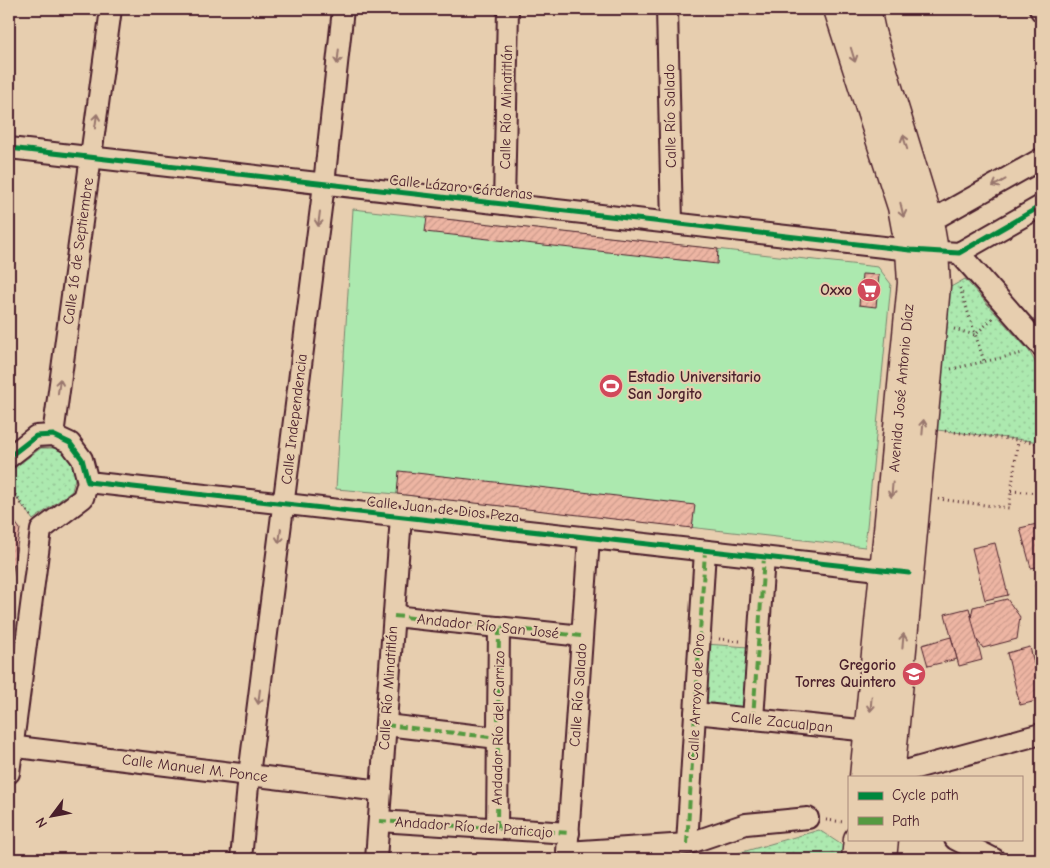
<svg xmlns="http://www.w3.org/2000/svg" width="1050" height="868" font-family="'Comic Neue',sans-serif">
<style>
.green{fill:url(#green-dots);stroke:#7b846d}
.pitch{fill:#ace9af;stroke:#7b846d}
.building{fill:url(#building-hatch);stroke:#4a1f2b}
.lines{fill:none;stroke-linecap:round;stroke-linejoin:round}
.street-casing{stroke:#4a1f2b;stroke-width:24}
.secondary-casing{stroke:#4a1f2b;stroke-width:31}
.path{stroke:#4a1f2b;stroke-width:3;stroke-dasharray:1 4;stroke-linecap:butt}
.street{stroke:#e7ceaf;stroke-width:20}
.secondary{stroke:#e7ceaf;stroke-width:28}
.quiet{stroke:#559a41;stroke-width:4;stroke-dasharray:8 4;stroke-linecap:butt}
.cycleway-casing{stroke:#e7ceaf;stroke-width:8}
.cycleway{stroke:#00873e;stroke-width:5}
.oneway{stroke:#98766d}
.labels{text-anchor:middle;stroke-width:4;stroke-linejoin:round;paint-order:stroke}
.street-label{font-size:15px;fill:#4a1f2b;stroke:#e7ceaf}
.poi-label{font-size:15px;font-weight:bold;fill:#4a1f2b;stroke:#e7ceaf;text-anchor:end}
</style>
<defs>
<pattern id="green-dots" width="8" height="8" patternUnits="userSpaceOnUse" patternTransform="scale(1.25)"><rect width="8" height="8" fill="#ace9af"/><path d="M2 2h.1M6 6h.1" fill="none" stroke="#96c797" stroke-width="1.8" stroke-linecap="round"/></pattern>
<pattern id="building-hatch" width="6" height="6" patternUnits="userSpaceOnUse" patternTransform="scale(1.25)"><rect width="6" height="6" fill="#edb5a3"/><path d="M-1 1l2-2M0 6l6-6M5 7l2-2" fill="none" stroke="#cd9b8c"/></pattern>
</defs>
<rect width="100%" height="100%" fill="#e7ceaf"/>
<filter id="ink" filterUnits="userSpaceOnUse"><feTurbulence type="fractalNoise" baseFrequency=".02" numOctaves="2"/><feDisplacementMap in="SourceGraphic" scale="10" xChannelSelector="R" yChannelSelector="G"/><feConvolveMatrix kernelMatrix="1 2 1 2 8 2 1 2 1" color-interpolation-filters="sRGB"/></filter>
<g filter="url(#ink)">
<g class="green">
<path d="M965,279L1029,351L1041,372V442L937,430L949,288Z"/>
<path d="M41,448H56L70,457L76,474L72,491L33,520L9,487V472Z"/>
<path d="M705,644L749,647L745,712L701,709Z"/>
<path d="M819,830L845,847L843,859H718Z"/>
</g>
<path class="pitch" d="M353,209L878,267L891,284L865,547L397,494L336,489Z"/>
<g class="building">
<path d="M427,217L718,249L717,264L425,232Z"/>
<path d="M862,274L879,275L876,307L859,305Z"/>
<path d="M399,471L695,505L692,528L397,494Z"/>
<path d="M9,514L20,529L10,586H9Z"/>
<path d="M1041,523V566L1031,568L1020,528Z"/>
<path d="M995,543L1008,595L985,600L972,548Z"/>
<path d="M1041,583V612L1035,585Z"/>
<path d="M1007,599L1020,617L1017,639L983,648L969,629L973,607Z"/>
<path d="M969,608L982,660L959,666L945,614Z"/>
<path d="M951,637L957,659L928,666L922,645Z"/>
<path d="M1030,647L1041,692V700L1020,705L1007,653Z"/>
</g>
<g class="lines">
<g class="street-casing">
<g id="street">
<path d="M667,9L672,223"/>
<path d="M1040,9L1041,11"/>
<path d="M9,148L910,250L959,253L1041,206"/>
<path d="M504,204L508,9"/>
<path d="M923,232L929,222L1041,159"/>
<path d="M959,253L1041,346"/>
<path d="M53,435L111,9"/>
<path d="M9,457L36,436L53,435L70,443L82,459L88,482L897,572"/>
<path d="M589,538L567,852L687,844L746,824L808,818"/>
<path d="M394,616L582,636"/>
<path d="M695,713L869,731"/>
<path d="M753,719L764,557"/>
<path d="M386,725L498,738"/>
<path d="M9,746L381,791"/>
<path d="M9,773L41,530L83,498L88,482"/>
<path d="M879,774L890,775L1041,734"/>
<path d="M379,821L569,833"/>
<path d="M497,828L499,627"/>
<path d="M955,839L994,859"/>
<path d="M687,844L705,551"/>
<path d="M241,859L249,775L324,184L343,9"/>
<path d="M376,859L401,517"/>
</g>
</g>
<g class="secondary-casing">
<g id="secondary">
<path d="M838,9L902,207L910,250L912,283L864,777"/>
<path d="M866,9L871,32L929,222L934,251L936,286L890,777"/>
<path d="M856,859L858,839"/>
<path d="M882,859L884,839"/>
</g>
</g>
<g class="path">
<path d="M960,288L984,361"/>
<path d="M954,329L975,335L993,318"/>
<path d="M951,369L1023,353"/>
<path d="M945,431L1041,443"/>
<path d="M9,487L31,516"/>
<path d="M1011,491L1041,493"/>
<path d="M938,499L1009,508L1018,440"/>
<path d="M719,639L740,641"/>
<path d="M826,820L844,822"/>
<path d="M520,859L549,854"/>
</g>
<use href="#street" class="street"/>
<use href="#secondary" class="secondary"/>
<g class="quiet">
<path d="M394,616L582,636"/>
<path d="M753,719L764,557"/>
<path d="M386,725L498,738"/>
<path d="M379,821L569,833"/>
<path d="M497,828L499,627"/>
<path d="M687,844L705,551"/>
</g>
<g class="cycleway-casing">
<g id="cycleway">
<path d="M9,148L910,250L959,253L1041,206"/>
<path d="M9,457L36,436L53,435L70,443L82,459L88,482L909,573"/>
</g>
</g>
<use href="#cycleway" class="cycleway"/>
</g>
<defs><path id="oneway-shaft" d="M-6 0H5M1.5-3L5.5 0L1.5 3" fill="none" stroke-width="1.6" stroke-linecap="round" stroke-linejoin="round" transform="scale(1.25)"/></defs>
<g class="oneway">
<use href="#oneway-shaft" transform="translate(853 55) rotate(73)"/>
<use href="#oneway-shaft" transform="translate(338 57) rotate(96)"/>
<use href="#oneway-shaft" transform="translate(96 121) rotate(-82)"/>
<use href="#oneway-shaft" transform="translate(905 142) rotate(-107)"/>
<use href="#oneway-shaft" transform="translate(999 183) rotate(151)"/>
<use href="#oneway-shaft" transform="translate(902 210) rotate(77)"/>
<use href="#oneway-shaft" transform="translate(319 219) rotate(97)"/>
<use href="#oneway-shaft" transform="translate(59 386) rotate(-82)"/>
<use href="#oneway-shaft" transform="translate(923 427) rotate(-85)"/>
<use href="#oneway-shaft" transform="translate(892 490) rotate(95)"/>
<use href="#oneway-shaft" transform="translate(280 536) rotate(97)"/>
<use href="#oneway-shaft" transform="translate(903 641) rotate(-85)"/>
<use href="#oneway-shaft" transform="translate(259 697) rotate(97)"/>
<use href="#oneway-shaft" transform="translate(871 704) rotate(95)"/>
</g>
</g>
<defs>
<g id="supermarket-disc" transform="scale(1.25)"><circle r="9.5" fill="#d1495b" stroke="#e7ceaf"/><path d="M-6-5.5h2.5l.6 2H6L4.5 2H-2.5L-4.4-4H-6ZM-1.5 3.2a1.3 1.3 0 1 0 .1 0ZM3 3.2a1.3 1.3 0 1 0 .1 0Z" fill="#fff"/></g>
<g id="stadium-disc" transform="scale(1.25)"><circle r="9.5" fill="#d1495b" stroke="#e7ceaf"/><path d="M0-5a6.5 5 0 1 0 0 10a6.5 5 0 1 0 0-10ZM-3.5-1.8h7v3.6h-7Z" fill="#fff"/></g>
<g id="school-disc" transform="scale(1.25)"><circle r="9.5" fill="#d1495b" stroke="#e7ceaf"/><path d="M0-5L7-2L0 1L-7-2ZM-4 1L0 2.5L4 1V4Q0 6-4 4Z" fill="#fff"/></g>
</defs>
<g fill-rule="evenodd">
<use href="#supermarket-disc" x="869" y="290"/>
<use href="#stadium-disc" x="611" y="386"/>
<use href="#school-disc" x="914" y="674"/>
</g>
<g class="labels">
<g class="street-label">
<text transform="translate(506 107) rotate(-89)" y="5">Calle Río Minatitlán</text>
<text transform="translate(670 116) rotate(-91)" y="5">Calle Río Salado</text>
<text transform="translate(461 187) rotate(6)" y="5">Calle Lázaro Cárdenas</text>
<text transform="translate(78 251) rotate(-82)" y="5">Calle 16 de Septiembre</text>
<text transform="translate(901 388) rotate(-85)" y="5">Avenida José Antonio Díaz</text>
<text transform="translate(294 419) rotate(-83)" y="5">Calle Independencia</text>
<text transform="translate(443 509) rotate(6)" y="5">Calle Juan de Dios Peza</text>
<text transform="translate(488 626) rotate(6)" y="5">Andador Río San José</text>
<text transform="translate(388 688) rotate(-86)" y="5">Calle Río Minatitlán</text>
<text transform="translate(578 695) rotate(-86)" y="5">Calle Río Salado</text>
<text transform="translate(696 697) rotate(-87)" y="5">Calle Arroyo de Oro</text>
<text transform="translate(782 722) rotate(6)" y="5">Calle Zacualpan</text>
<text transform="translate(498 728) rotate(-89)" y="5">Andador Río del Carrizo</text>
<text transform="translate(195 768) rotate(7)" y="5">Calle Manuel M. Ponce</text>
<text transform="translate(474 827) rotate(4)" y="5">Andador Río del Paticajo</text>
</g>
<g class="poi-label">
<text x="852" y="295">Oxxo</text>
<text x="628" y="382" text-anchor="start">Estadio Universitario<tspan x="628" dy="17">San Jorgito</tspan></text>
<text x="896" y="670">Gregorio<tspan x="896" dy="17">Torres Quintero</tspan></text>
</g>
</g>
<rect width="1050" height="868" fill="none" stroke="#e7ceaf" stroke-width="30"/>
<rect x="15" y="15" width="1020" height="838" fill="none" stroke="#4a1f2b" stroke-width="2" filter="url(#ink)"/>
<rect x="848" y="776" width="175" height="65" fill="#e7ceaf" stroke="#a8887a"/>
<rect x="858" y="792" width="25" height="8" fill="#00873e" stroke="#a8887a"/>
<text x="892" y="800" font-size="15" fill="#4a1f2b">Cycle path</text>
<rect x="858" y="817" width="25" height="8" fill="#559a41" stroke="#a8887a"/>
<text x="892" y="826" font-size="15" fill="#4a1f2b">Path</text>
<g transform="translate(52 816) rotate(238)" stroke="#e7ceaf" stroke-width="4" paint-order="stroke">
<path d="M0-4L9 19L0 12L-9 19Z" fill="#4a1f2b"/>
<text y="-8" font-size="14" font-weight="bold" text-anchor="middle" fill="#4a1f2b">N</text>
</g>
</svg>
